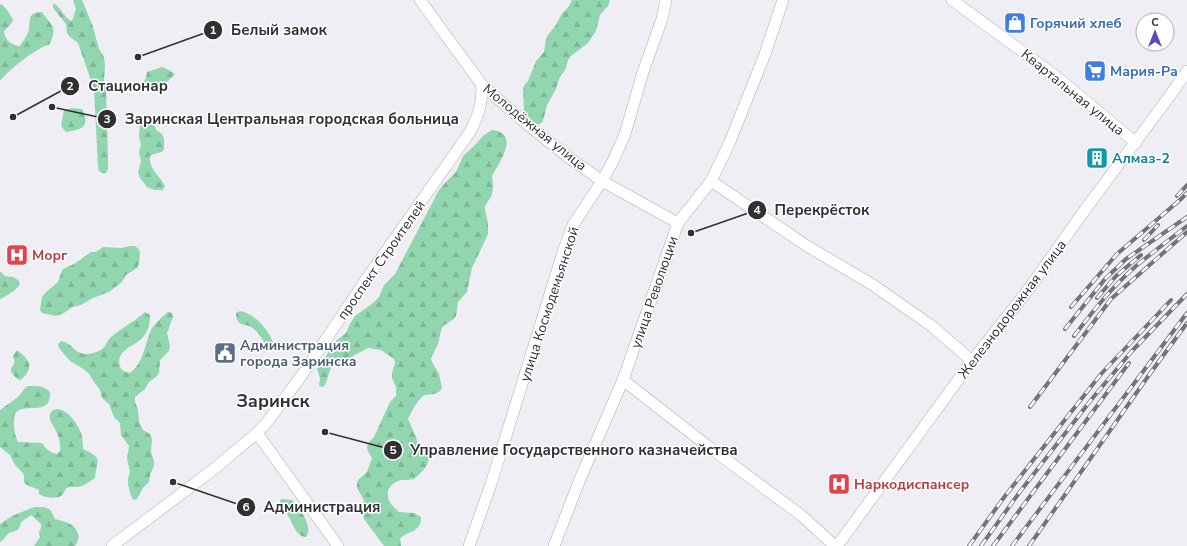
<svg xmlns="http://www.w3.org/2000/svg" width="1187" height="546" font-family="'Nunito Sans',sans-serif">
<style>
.forest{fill:url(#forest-firs)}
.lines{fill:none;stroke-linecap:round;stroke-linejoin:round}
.minor-casing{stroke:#acabb2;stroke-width:12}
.minor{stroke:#fff;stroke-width:11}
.rail-casing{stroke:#747477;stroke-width:4}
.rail{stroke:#fff;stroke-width:2.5;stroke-dasharray:8;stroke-linecap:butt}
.labels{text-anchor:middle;stroke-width:3;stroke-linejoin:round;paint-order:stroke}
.shop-label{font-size:14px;font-weight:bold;fill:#366cbe;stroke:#fff;text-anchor:start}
.street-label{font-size:14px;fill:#303032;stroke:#fff}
.culture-label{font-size:14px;font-weight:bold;fill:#0d838f;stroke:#fff;text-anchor:start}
.health-label{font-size:14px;font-weight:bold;fill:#be3a42;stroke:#fff;text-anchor:start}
.service-label{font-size:14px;font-weight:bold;fill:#4e5e75;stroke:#fff;text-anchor:start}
.district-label{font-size:18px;font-weight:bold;fill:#303032;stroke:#fff}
.leader{fill:none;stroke:#303032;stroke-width:1.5}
.callout-dot{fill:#303032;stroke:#fff;stroke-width:1.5}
.mark-label{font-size:12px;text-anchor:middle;font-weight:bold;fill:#fff}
.callout-label{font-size:15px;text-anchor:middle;font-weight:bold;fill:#303032;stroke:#fff;stroke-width:3;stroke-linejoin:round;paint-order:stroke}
</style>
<defs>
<pattern id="forest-firs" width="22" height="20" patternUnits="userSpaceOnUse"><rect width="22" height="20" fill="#91d6af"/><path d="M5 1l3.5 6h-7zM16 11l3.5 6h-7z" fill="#7db897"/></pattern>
</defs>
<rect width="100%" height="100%" fill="#efeef5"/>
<g class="forest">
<path d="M73,0H82L92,24L99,49L104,57L105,66L104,80L106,89L108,156V169L106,173H102L99,171L98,167L94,89L78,43L70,37L67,33L66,24L53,8V3C62,7 64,19 72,21L76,9Z"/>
<path d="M572,0H610L608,6L600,15L596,31L588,43L571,56L568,60L566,68L559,79L556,89L547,105L543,121L540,124C534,125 534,123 531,119C530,117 526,115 524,113L523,88L525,84L528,81L536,61L544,52L546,39L548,35L556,25L561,15L569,6Z"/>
<path d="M1,4L8,11L13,20L11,24L4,31C4,39 12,46 20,46C23,41 28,35 29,29C31,18 27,13 42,12C51,26 58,25 50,44C37,48 9,69 0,81V5Z"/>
<path d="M162,67L171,71L175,74C173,76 160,89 157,90C153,92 147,90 143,88L142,84L146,78L147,72Z"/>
<path d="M72,108L82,109C91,128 82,129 66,132L61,126L64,110Z"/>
<path d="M140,117L153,121L156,130L162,134L164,139V149L162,152L154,154L150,156C148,168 160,176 165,186L163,190H155L147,187L140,178L138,173L141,161L139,153L141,144L139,137L140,124L139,121Z"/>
<path d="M492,130C521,133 499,163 492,176L493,186L492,195L485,206V210L488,223V234L472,268L467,292L458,302L456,316L454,319L443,326L441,331L438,344L431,358L432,362L439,374L442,388C438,395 432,394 425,395C420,396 410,414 408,419L416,437L418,446C421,448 425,449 427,452C434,460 421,474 414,479C410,480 405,480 401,480C390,483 384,492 390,502C392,506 396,509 399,512L414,513L421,517C421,534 407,530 400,539L401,546H384L364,519L362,512L364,500L357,488V484L358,480L367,472L371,461L372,458L368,451L367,447L368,443L374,437L390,402L396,396V387L392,378V373L395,363L394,359L381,350L368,348L332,367C327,373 329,381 323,387L319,386L320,378L317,369L319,365L325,359L332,344L346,333L350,324L355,316L373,303L379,297L384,285L395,274L439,190L445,183L456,172L463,156L474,146L484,135Z"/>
<path d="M130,246H134L138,248L140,252L139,264L137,268L126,275L122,282L109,292L93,298L81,305L72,307L64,313L56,316L42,313L40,310L42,297L45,293L58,282L62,270L65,268L74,264L91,252H96L103,247L122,248Z"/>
<path d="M0,271L5,276L13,277L18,280L20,284C18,289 5,297 0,299Z"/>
<path d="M240,311C255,313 272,333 274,347L271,349L267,348C264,341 258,331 251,327C243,323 236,326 236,313Z"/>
<path d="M145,312L150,315C150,323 149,329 144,336C137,346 115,349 120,366C121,371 125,372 130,373C144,363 145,342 152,328C156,322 162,317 168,312L172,313L173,317L167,333L170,346L169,351L160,360L159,373L156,377L149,382L145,389L135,397V402L138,409L139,422L143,430L150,434L152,439L151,452L154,461V466L150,475L149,482L143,488L137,499L133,500L131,496L128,484V479L130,472L127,459L129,446L121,435L120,423L114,417L109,404L102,398L100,390L92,379L90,375L85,370L70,361L59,348L58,344L61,341C71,342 74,353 85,354C90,354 99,352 103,348C106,346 107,341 110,338C121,328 134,322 145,312Z"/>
<path d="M17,350C30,360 35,367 21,380L17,379L11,372V368C15,364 15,362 13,356Z"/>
<path d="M30,386C38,386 44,386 50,392C52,418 22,401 15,414C14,417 14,420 14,424C14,430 15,436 18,442L42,443C47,450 49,452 57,454L60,451C60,445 60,439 57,433C55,427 49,422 50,416C50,414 50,412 52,411C61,404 73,418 77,425C82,432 83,440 83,449C104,459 97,459 95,478C89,482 84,486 78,487C75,487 71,486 69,487C65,488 65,491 63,494C58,500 45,498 39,494V490L27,485L24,483V475L22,472L15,465L10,455L0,447V410L18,397L26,387Z"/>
<path d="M282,499L292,500C299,507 314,527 306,537C298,537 293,526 290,519C288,515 285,513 285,508L280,503V500Z"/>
<path d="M34,507C47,507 50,506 55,519C65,522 75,523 78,534C79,539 78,542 75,546H34L40,537L39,532L41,528V524L31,515L21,522C19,535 12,529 7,535C4,538 4,540 0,542V524L12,516Z"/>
</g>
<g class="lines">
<g class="minor-casing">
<g id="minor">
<path d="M420,0L482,85L522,120L568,157L602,181L678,223"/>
<path d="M952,0L1057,77L1136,143"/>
<path d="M711,181L807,246L873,285L933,327L972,361"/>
<path d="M623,380L709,447L802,516L835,546"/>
<path d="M257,433L338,546"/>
<path d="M112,546L214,469L257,433L268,421L302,375L363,284L470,132C479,114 482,105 482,85"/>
<path d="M469,546L491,484L564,249L573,225L602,181L613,161L625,134L643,72L662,19L666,0"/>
<path d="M554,546L580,479L623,380L678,223L711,181L729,144L765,54L783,0"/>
<path d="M837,546L972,361L1028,290L1087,207L1169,97L1187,71"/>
</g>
</g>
<use href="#minor" class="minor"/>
<g class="rail-casing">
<g id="rail">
<path d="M1177,196L1187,185"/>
<path d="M1144,240L1158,225"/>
<path d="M1097,298L1116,276L1141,255"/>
<path d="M1071,307L1117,254L1181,199L1187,193"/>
<path d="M1065,329L1105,279L1126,259L1187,217"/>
<path d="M1074,336C1093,311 1112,287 1136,266C1153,252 1170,239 1187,226"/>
<path d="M1030,407L1111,299L1187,232"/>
<path d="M969,546L1005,496L1101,374L1171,300"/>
<path d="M981,546L1019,493L1091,400L1132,351L1187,294"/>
<path d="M993,546L1129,363"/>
<path d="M1012,546L1187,313"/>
<path d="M1029,546L1149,375L1187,323"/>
</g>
</g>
<use href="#rail" class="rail"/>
</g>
<defs>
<g id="shop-square" transform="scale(1.15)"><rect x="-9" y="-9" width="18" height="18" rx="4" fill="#3f7fe0" stroke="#fff"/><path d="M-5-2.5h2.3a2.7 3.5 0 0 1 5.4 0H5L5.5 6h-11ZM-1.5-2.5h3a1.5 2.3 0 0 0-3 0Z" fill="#fff"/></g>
<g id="supermarket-square" transform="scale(1.15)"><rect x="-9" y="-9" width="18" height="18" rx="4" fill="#3f7fe0" stroke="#fff"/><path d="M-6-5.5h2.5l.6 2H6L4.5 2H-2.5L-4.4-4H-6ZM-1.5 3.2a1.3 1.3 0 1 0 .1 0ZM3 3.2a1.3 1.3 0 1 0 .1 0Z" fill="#fff"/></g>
<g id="building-square" transform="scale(1.15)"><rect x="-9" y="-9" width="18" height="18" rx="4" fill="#0f9aa8" stroke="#fff"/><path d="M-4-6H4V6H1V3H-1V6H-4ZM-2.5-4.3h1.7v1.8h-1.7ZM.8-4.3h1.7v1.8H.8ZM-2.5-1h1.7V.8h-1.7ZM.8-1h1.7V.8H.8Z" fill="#fff"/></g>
<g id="hospital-square" transform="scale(1.15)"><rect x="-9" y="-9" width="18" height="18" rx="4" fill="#e0444e" stroke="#fff"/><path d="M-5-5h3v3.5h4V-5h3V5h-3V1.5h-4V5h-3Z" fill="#fff"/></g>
<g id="civic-square" transform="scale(1.15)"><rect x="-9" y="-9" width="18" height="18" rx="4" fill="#5c6f8a" stroke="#fff"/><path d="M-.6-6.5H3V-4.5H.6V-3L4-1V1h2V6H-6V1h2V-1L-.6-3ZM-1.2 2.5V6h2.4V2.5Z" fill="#fff"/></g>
</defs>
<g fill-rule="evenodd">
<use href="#shop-square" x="1015" y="23"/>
<use href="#supermarket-square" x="1095" y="71"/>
<use href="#building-square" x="1097" y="158"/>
<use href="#hospital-square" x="17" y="255"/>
<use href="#civic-square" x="225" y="353"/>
<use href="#hospital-square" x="839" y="484"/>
</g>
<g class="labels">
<g class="shop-label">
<text x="1030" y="28">Горячий хлеб</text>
<text x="1110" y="76">Мария-Ра</text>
</g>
<g class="street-label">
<text transform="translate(1073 92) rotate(39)" y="5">Квартальная улица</text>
<text transform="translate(535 127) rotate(39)" y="5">Молодёжная улица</text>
<text transform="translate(381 260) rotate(-55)" y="5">проспект Строителей</text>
<text transform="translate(654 292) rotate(-71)" y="5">улица Революции</text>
<text transform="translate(549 304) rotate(-72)" y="5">улица Космодемьянской</text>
<text transform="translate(1012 309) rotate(-53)" y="5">Железнодорожная улица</text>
</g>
<g class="culture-label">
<text x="1112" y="163">Алмаз-2</text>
</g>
<g class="health-label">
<text x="32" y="260">Морг</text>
<text x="854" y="489">Наркодиспансер</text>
</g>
<g class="service-label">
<text x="240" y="350">Администрация<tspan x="240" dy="16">города Заринска</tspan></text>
</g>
<g class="district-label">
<text x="273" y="407">Заринск</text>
</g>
</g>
<path class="leader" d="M138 57L213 30M13 117L70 86M52 107L107 119M691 233L757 210M325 432L393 450M173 482L246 507"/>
<g class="callout-dot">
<circle cx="138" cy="57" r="4"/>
<circle cx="13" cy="117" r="4"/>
<circle cx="52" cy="107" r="4"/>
<circle cx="691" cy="233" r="4"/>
<circle cx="325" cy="432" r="4"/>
<circle cx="173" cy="482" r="4"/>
<circle cx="213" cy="30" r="10"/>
<circle cx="70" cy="86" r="10"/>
<circle cx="107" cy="119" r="10"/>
<circle cx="757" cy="210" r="10"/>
<circle cx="393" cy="450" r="10"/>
<circle cx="246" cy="507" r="10"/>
</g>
<g class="mark-label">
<text x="213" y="34">1</text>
<text x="70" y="90">2</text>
<text x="107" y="123">3</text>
<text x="757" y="214">4</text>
<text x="393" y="454">5</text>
<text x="246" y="511">6</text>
</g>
<g class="callout-label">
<text x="279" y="35">Белый замок</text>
<text x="128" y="91">Стационар</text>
<text x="292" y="124">Заринская Центральная городская больница</text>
<text x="822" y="215">Перекрёсток</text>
<text x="574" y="455">Управление Государственного казначейства</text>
<text x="322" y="512">Администрация</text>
</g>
<g transform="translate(1155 32)"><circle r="19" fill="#ffffff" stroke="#acacad"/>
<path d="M0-3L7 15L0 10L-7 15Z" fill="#5a4ac2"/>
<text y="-6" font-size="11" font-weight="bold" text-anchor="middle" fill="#303032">С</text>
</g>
</svg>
